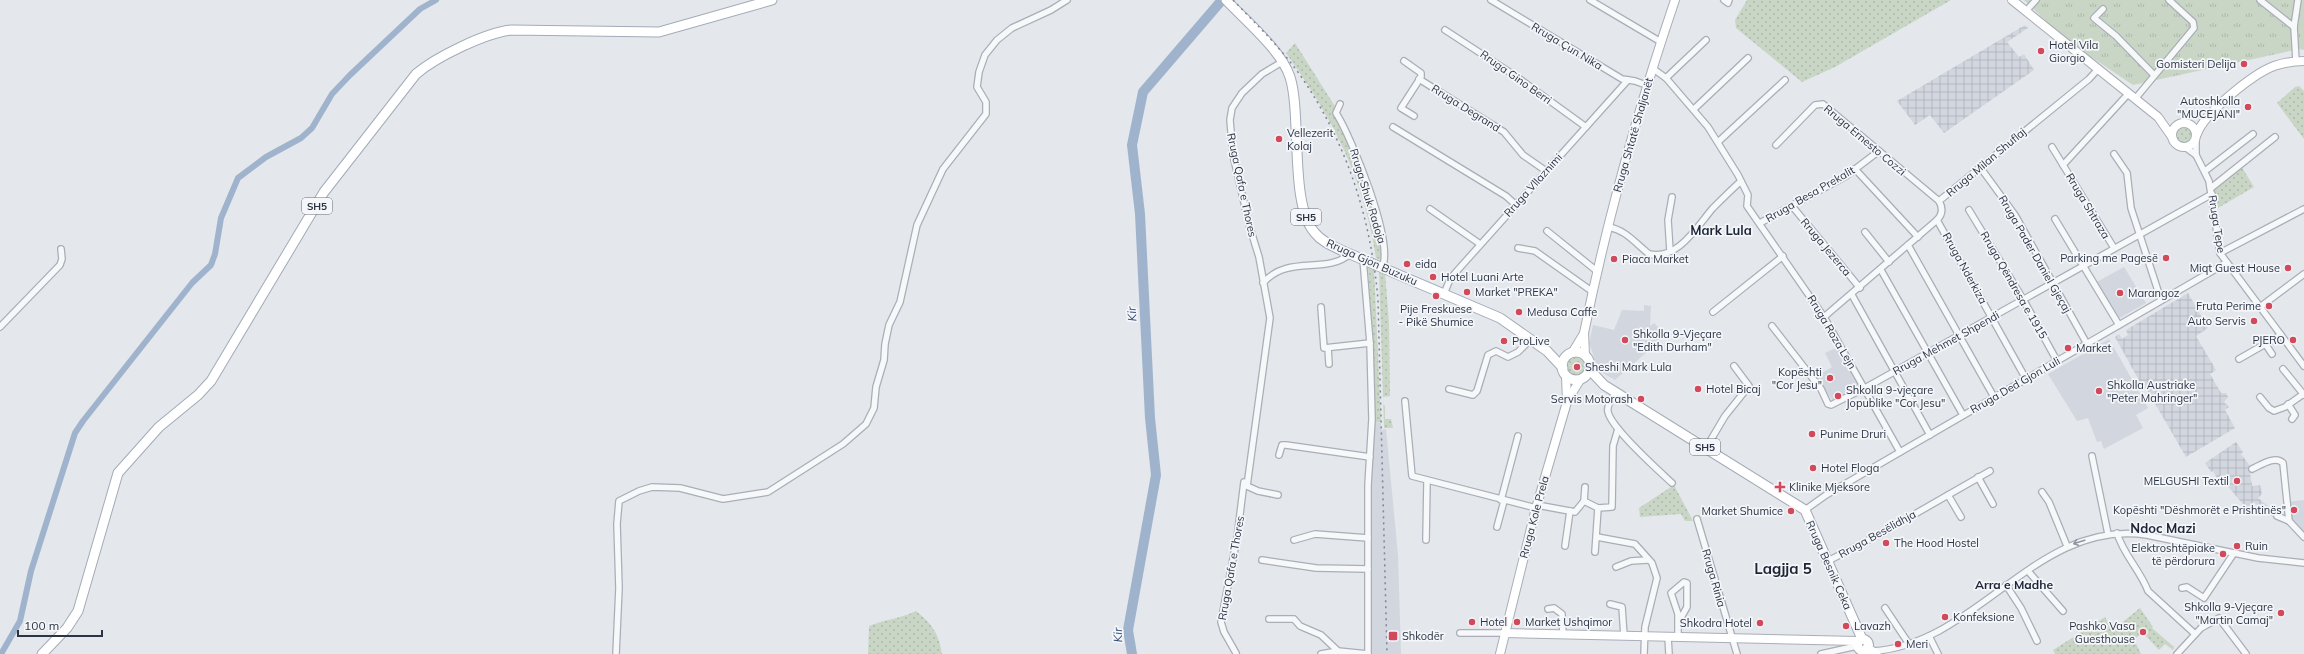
<svg xmlns="http://www.w3.org/2000/svg" width="2304" height="654" font-family="Mulish,sans-serif">
<style>
.built{fill:#d2d6de}
.industrial{fill:url(#industrial-grid)}
.grass{fill:url(#grass-dots)}
.park{fill:url(#park-tufts)}
.lines{fill:none;stroke-linecap:round;stroke-linejoin:round}
.canal{stroke:#9fb4cc;stroke-width:6}
.river{stroke:#9fb4cc;stroke-width:10}
.street-casing{stroke:#a9aeb7;stroke-width:8}
.secondary-casing{stroke:#a9aeb7;stroke-width:10}
.primary-casing{stroke:#a3abb8;stroke-width:11}
.street{stroke:#f7f8fa;stroke-width:5.5}
.secondary{stroke:#fff;stroke-width:8}
.primary{stroke:#fff;stroke-width:9}
.rail{stroke:#7d8696;stroke-width:1.5;stroke-dasharray:2 4;stroke-linecap:butt}
.oneway{stroke:#9196a0}
.poi-dot{fill:#d1495b;stroke:#f4f6f9;stroke-width:1.5}
.labels{text-anchor:middle;stroke-width:3.5;stroke-linejoin:round;paint-order:stroke}
.shield{fill:#f4f6f9;stroke:#676e7b;stroke-width:1}
.shield-label{font-size:10px;font-weight:bold;fill:#2b3445}
.poi-label{font-size:11px;fill:#2b3445;stroke:#f4f6f9;text-anchor:start}
.street-label{font-size:11px;fill:#2b3445;stroke:#f4f6f9}
.water-label{font-size:12px;font-style:italic;fill:#34527a;stroke:#f4f6f9}
.neighbourhood-label{font-size:12px;font-weight:bold;fill:#1d2536;stroke:#f4f6f9}
.quarter-label{font-size:13px;font-weight:bold;fill:#1d2536;stroke:#f4f6f9}
.district-label{font-size:15px;font-weight:bold;fill:#1d2536;stroke:#f4f6f9}
</style>
<defs>
<pattern id="industrial-grid" width="8" height="8" patternUnits="userSpaceOnUse"><rect width="8" height="8" fill="#d2d6de"/><path d="M0 4h8M4 0v8" fill="none" stroke="#b4b8c0"/></pattern>
<pattern id="grass-dots" width="8" height="8" patternUnits="userSpaceOnUse"><rect width="8" height="8" fill="#c9d6c5"/><path d="M2 2h.1M6 6h.1" fill="none" stroke="#adb8ab" stroke-width="1.8" stroke-linecap="round"/></pattern>
<pattern id="park-tufts" width="24" height="20" patternUnits="userSpaceOnUse"><rect width="24" height="20" fill="#c9d6c5"/><path d="M3 7l-1-3M5 7V3M7 7l1-3M15 17l-1-3M17 17v-4M19 17l1-3" fill="none" stroke="#adb8ab"/></pattern>
</defs>
<rect width="100%" height="100%" fill="#e4e7ec"/>
<g class="built">
<path d="M2124,267L2146,303L2118,319L2095,283Z"/>
<path d="M1644,305L1651,306L1650,326L1654,323L1666,335L1615,380L1599,371L1589,343L1593,325L1614,330L1622,310L1644,311Z"/>
<path d="M2109,339L2148,408L2136,415L2143,428L2104,449L2101,441L2097,442L2088,418L2077,421L2048,374Z"/>
<path d="M1838,347L1861,387L1834,402L1815,377L1832,367L1825,353Z"/>
<path d="M1374,423H1381V430L1386,429L1398,555L1401,654H1370V516Z"/>
<path d="M2304,500V532L2290,517L2287,502Z"/>
</g>
<g class="industrial">
<path d="M2025,25L2028,28L2007,42L2019,57L2024,54L2034,70L1944,133L1930,115L1915,125L1897,101Z"/>
<path d="M2188,293L2208,328L2196,336L2216,370L2210,374L2221,393H2226L2228,397L2224,402L2229,407L2225,410L2235,428L2186,457L2146,388L2143,389L2142,386L2115,337L2119,334L2122,339L2128,335L2126,330Z"/>
<path d="M2236,442L2243,452L2241,454L2253,470L2250,473L2252,486L2260,485L2262,494L2258,498L2278,514L2276,518L2267,514L2254,502L2247,509L2220,477L2217,478L2213,471L2211,472L2205,463Z"/>
</g>
<g class="grass">
<path d="M1747,0H1951L1835,67L1802,82L1736,28L1735,20Z"/>
<path d="M1295,43L1336,108L1339,123L1359,165L1381,239L1383,261L1376,258C1364,178 1333,119 1286,53Z"/>
<path d="M2299,86L2304,91V139L2277,103L2295,87Z"/>
<circle cx="2184" cy="135" r="9"/>
<path d="M2241,166L2254,187L2218,208L2214,187Z"/>
<path d="M1368,268L1374,269L1381,422L1374,423L1372,332Z"/>
<path d="M1379,271L1385,273L1389,322L1390,396L1383,397V404L1385,406V419H1391L1393,428H1384Z"/>
<circle cx="1576" cy="367" r="10"/>
<path d="M1674,485L1693,521H1685L1681,514L1640,517L1639,508Z"/>
<path d="M2140,608L2153,627L2152,628L2174,647L2173,650L2165,644L2159,650L2143,633L2134,639L2141,654H2055L2053,650L2105,617L2113,630Z"/>
<path d="M916,611C931,623 939,633 942,654H868L869,626C886,619 899,619 916,611Z"/>
</g>
<path class="park" d="M2024,0H2304V50L2299,49L2133,85L2066,40Z"/>
<g class="lines">
<path class="canal" d="M1,654L20,621L31,571L75,433L83,421L192,283L211,265L215,254L221,218L238,178L266,157L301,138L312,128L332,94L350,75L420,9L436,0"/>
<path class="river" d="M1132,654L1128,630L1156,475L1150,418L1140,214L1132,145L1143,92L1222,0"/>
<g class="street-casing">
<g id="street">
<path d="M1491,0L1622,79L1635,81L1646,85"/>
<path d="M1590,0L1661,42"/>
<path d="M1724,0L1728,3L1729,0"/>
<path d="M2260,0L2294,27"/>
<path d="M2103,9L2094,18L2116,36L2154,75"/>
<path d="M2026,11L2036,0"/>
<path d="M1445,30L1517,77L1586,127"/>
<path d="M1404,61L1421,73V77L1401,108L1414,116"/>
<path d="M2296,61L2294,27L2298,0"/>
<path d="M1652,68L1666,78L1708,127L1738,175L1748,195L1747,206L1824,317L1900,452"/>
<path d="M1666,78L1706,40"/>
<path d="M1419,79L1504,132L1523,155L1546,171"/>
<path d="M2135,99L2194,28L2193,22L2169,0"/>
<path d="M1340,104L1336,113C1351,136 1395,244 1382,267"/>
<path d="M1694,109L1748,58"/>
<path d="M1393,127L1506,196L1516,205"/>
<path d="M2196,140V155"/>
<path d="M1718,142L1785,80"/>
<path d="M1776,145L1815,105L1823,104L1939,201C1943,208 1943,214 1937,220L1824,317"/>
<path d="M2052,147L2114,248"/>
<path d="M2185,147L2196,155L2209,181L2220,253L2304,366"/>
<path d="M2114,154L2127,173L2131,208L2161,300"/>
<path d="M2063,165L2129,93"/>
<path d="M1980,167L2015,215L2087,344"/>
<path d="M1855,169L1918,237"/>
<path d="M2205,171L2253,134"/>
<path d="M2211,188L2275,137"/>
<path d="M1939,201L2089,79L2098,69"/>
<path d="M1792,206L1860,288"/>
<path d="M1430,209L1480,244"/>
<path d="M1969,210L2023,299L2057,361"/>
<path d="M2055,219L2119,325"/>
<path d="M1937,220L2026,379"/>
<path d="M1760,223L1846,176L1879,151"/>
<path d="M1608,227C1626,230 1635,243 1649,254C1678,261 1698,225 1713,208C1722,199 1731,190 1740,182"/>
<path d="M1547,231L1598,272"/>
<path d="M1865,232L1889,262"/>
<path d="M1908,245L1994,397"/>
<path d="M1518,248L1535,251L1593,292"/>
<path d="M1670,251L1668,220L1672,197"/>
<path d="M2220,253L2304,209"/>
<path d="M1363,259L1370,343L1372,419L1368,485V654"/>
<path d="M1881,270L1963,415"/>
<path d="M1263,283C1288,254 1326,275 1350,254"/>
<path d="M1444,294L1450,279L1456,272L1628,80"/>
<path d="M1852,295L1930,435"/>
<path d="M1321,307L1324,348L1370,343"/>
<path d="M2260,307L2304,274"/>
<path d="M1713,312L1783,256"/>
<path d="M1772,326L1821,389L1828,404L1831,405L1865,388L2212,194"/>
<path d="M0,327L60,265L62,259L61,249"/>
<path d="M2266,345L2272,354"/>
<path d="M1328,348L1329,364"/>
<path d="M2239,359L2281,335"/>
<path d="M2283,369L2304,395"/>
<path d="M1449,389L1473,395L1477,391L1488,355L1496,351L1508,357L1518,352L1531,339"/>
<path d="M1617,392C1613,397 1606,406 1608,412C1612,429 1658,470 1672,483"/>
<path d="M2260,397L2269,408L2274,411L2285,407L2302,395"/>
<path d="M1405,401L1412,476L1536,508"/>
<path d="M2288,404L2295,415L2292,419"/>
<path d="M1706,448L1725,416L1749,386L1734,366"/>
<path d="M1279,455L1282,445H1286L1370,457"/>
<path d="M2092,456L2108,534"/>
<path d="M2252,469C2261,465 2275,455 2283,463L2289,521"/>
<path d="M1978,477L1993,504"/>
<path d="M2042,492L2049,502L2067,546"/>
<path d="M1278,495L1258,491L1247,486L1270,318L1259,257L1250,228L1233,155L1230,120L1232,108L1242,93L1262,74L1282,62"/>
<path d="M1948,495L1961,517"/>
<path d="M1501,500L1518,436"/>
<path d="M1584,501L1598,508L1612,507L1613,446L1618,429"/>
<path d="M1537,505L1575,512L1584,501L1585,487"/>
<path d="M1805,510L1826,495L2226,263"/>
<path d="M2277,516L2289,521L2304,537"/>
<path d="M1697,519L1737,654"/>
<path d="M1497,527L1504,501"/>
<path d="M2117,533C2123,554 2140,570 2148,591L2195,634"/>
<path d="M1597,537L1635,544L1652,563L1657,578L1645,627L1644,654"/>
<path d="M1294,540L1315,534L1368,538"/>
<path d="M1426,540L1427,482"/>
<path d="M1565,546L1570,511"/>
<path d="M1595,552L1598,508"/>
<path d="M1262,560L1316,568L1368,569"/>
<path d="M1828,561L1880,534L1990,471"/>
<path d="M1616,567L1631,561L1648,560"/>
<path d="M2028,571L2063,611"/>
<path d="M2006,585L2021,608L2037,641"/>
<path d="M2182,588L2187,587L2204,598L2234,553"/>
<path d="M1610,604L1622,607L1624,636"/>
<path d="M1885,608L1909,644"/>
<path d="M1548,609L1554,608L1562,614L1563,635"/>
<path d="M1269,619H1294L1300,626L1321,635L1338,651L1368,654"/>
<path d="M1678,623V614L1671,593L1684,582L1687,583V607L1678,623V637"/>
<path d="M1460,633H1505"/>
<path d="M1929,636L1938,654"/>
<path d="M1668,637L1669,654"/>
<path d="M1873,651C1977,645 2037,518 2147,535L2258,558L2304,563"/>
<path d="M1236,653L1224,632L1221,622L1237,538L1244,482"/>
<path d="M616,654L619,588L617,524L619,501L639,491L652,487L680,488L723,499L768,492L843,444L866,424L874,408L876,387L884,360L885,344L889,325L900,302L917,225L943,169L986,114V102L977,87L979,72L985,55L997,40L1012,28L1051,10L1067,0"/>
<path d="M1321,654L1338,651"/>
<path d="M1821,654L1857,646"/>
<path d="M2177,654L2201,628L2219,618L2246,654"/>
</g>
</g>
<g class="secondary-casing">
<g id="secondary">
<path d="M2012,0L2158,117L2172,137"/>
<circle cx="2184" cy="135" r="12"/>
<path d="M2197,134C2204,113 2253,74 2274,66C2283,63 2294,61 2304,61"/>
<path d="M1572,353L1583,335"/>
<path d="M1585,355L1584,333C1607,220 1638,109 1675,0"/>
<path d="M1569,398L1580,380"/>
<path d="M1505,633L1858,641"/>
<path d="M1500,654L1536,508L1567,402L1566,376"/>
</g>
</g>
<g class="primary-casing">
<g id="primary">
<path d="M1226,0C1246,21 1281,50 1290,77C1302,115 1289,205 1315,233C1322,242 1333,246 1343,251L1500,318L1547,351L1563,368"/>
<circle cx="1576" cy="366" r="14"/>
<path d="M1590,370L1604,385L1805,510L1862,639"/>
<circle cx="1863" cy="645" r="5.5"/>
<path d="M1867,648L1876,654"/>
<path d="M42,654L67,628L78,611L118,473L159,427L198,395L211,381L324,192L416,74C436,57 485,33 511,30L659,32L772,0"/>
</g>
</g>
<use href="#street" class="street"/>
<use href="#secondary" class="secondary"/>
<use href="#primary" class="primary"/>
<path class="rail" d="M1233,0C1256,24 1281,48 1300,75C1347,143 1371,218 1378,300L1387,654"/>
</g>
<defs><path id="oneway-shaft" d="M-6 0H5M1.5-3L5.5 0L1.5 3" fill="none" stroke-width="1.6" stroke-linecap="round" stroke-linejoin="round"/></defs>
<use class="oneway" href="#oneway-shaft" transform="translate(2079 542) rotate(162)"/>
<g class="poi-dot">
<circle cx="2041" cy="51" r="4"/>
<circle cx="2244" cy="64" r="4"/>
<circle cx="2248" cy="107" r="4"/>
<circle cx="1279" cy="139" r="4"/>
<circle cx="2166" cy="258" r="4"/>
<circle cx="1614" cy="259" r="4"/>
<circle cx="1407" cy="264" r="4"/>
<circle cx="2288" cy="268" r="4"/>
<circle cx="1433" cy="277" r="4"/>
<circle cx="1467" cy="292" r="4"/>
<circle cx="2120" cy="293" r="4"/>
<circle cx="1436" cy="296" r="4"/>
<circle cx="2269" cy="306" r="4"/>
<circle cx="1519" cy="312" r="4"/>
<circle cx="2254" cy="321" r="4"/>
<circle cx="1625" cy="340" r="4"/>
<circle cx="2293" cy="340" r="4"/>
<circle cx="1504" cy="341" r="4"/>
<circle cx="2068" cy="348" r="4"/>
<circle cx="1577" cy="367" r="4"/>
<circle cx="1830" cy="378" r="4"/>
<circle cx="1698" cy="389" r="4"/>
<circle cx="2099" cy="391" r="4"/>
<circle cx="1838" cy="396" r="4"/>
<circle cx="1641" cy="399" r="4"/>
<circle cx="1812" cy="434" r="4"/>
<circle cx="1813" cy="468" r="4"/>
<circle cx="2237" cy="481" r="4"/>
<path d="M1778 481h4v4h4v4h-4v4h-4v-4h-4v-4h4z"/>
<circle cx="2294" cy="510" r="4"/>
<circle cx="1791" cy="511" r="4"/>
<circle cx="1886" cy="543" r="4"/>
<circle cx="2237" cy="546" r="4"/>
<circle cx="2223" cy="554" r="4"/>
<circle cx="2281" cy="613" r="4"/>
<circle cx="1945" cy="617" r="4"/>
<circle cx="1472" cy="622" r="4"/>
<circle cx="1517" cy="622" r="4"/>
<circle cx="1760" cy="623" r="4"/>
<circle cx="1846" cy="626" r="4"/>
<circle cx="2143" cy="632" r="4"/>
<rect x="1388" y="631" width="10" height="10" rx="2"/>
<circle cx="1898" cy="644" r="4"/>
</g>
<g class="labels">
<g class="shield">
<rect x="302" y="198" width="30" height="16" rx="3"/>
<rect x="1291" y="209" width="30" height="16" rx="3"/>
<rect x="1690" y="439" width="30" height="16" rx="3"/>
</g>
<g class="shield-label">
<text x="317" y="210">SH5</text>
<text x="1306" y="221">SH5</text>
<text x="1705" y="451">SH5</text>
</g>
<g class="poi-label">
<text x="2049" y="49">Hotel Vila<tspan x="2049" dy="13">Giorgio</tspan></text>
<text x="2236" y="68" text-anchor="end">Gomisteri Delija</text>
<text x="2240" y="105" text-anchor="end">Autoshkolla<tspan x="2240" dy="13">"MUCEJANI"</tspan></text>
<text x="1287" y="137">Vellezerit<tspan x="1287" dy="13">Kolaj</tspan></text>
<text x="2158" y="262" text-anchor="end">Parking me Pagesë</text>
<text x="1622" y="263">Piaca Market</text>
<text x="1415" y="268">eida</text>
<text x="2280" y="272" text-anchor="end">Miqt Guest House</text>
<text x="1441" y="281">Hotel Luani Arte</text>
<text x="1475" y="296">Market "PREKA"</text>
<text x="2128" y="297">Marangoz</text>
<text x="2261" y="310" text-anchor="end">Fruta Perime</text>
<text x="1436" y="313" text-anchor="middle">Pije Freskuese<tspan x="1436" dy="13">- Pikë Shumice</tspan></text>
<text x="1527" y="316">Medusa Caffe</text>
<text x="2246" y="325" text-anchor="end">Auto Servis</text>
<text x="1633" y="338">Shkolla 9-Vjeçare<tspan x="1633" dy="13">"Edith Durham"</tspan></text>
<text x="2285" y="344" text-anchor="end">PJERO</text>
<text x="1512" y="345">ProLive</text>
<text x="2076" y="352">Market</text>
<text x="1585" y="371">Sheshi Mark Lula</text>
<text x="1822" y="376" text-anchor="end">Kopështi<tspan x="1822" dy="13">"Cor Jesu"</tspan></text>
<text x="2107" y="389">Shkolla Austriake<tspan x="2107" dy="13">"Peter Mahringer"</tspan></text>
<text x="1706" y="393">Hotel Bicaj</text>
<text x="1846" y="394">Shkolla 9-vjeçare<tspan x="1846" dy="13">Jopublike "Cor Jesu"</tspan></text>
<text x="1633" y="403" text-anchor="end">Servis Motorash</text>
<text x="1820" y="438">Punime Druri</text>
<text x="1821" y="472">Hotel Floga</text>
<text x="2229" y="485" text-anchor="end">MELGUSHI Textil</text>
<text x="1789" y="491">Klinike Mjeksore</text>
<text x="2286" y="514" text-anchor="end">Kopështi "Dëshmorët e Prishtinës"</text>
<text x="1783" y="515" text-anchor="end">Market Shumice</text>
<text x="1894" y="547">The Hood Hostel</text>
<text x="2245" y="550">Ruin</text>
<text x="2215" y="552" text-anchor="end">Elektroshtëpiake<tspan x="2215" dy="13">të përdorura</tspan></text>
<text x="2273" y="611" text-anchor="end">Shkolla 9-Vjeçare<tspan x="2273" dy="13">"Martin Camaj"</tspan></text>
<text x="1953" y="621">Konfeksione</text>
<text x="1480" y="626">Hotel</text>
<text x="1525" y="626">Market Ushqimor</text>
<text x="1752" y="627" text-anchor="end">Shkodra Hotel</text>
<text x="1854" y="630">Lavazh</text>
<text x="2135" y="630" text-anchor="end">Pashko Vasa<tspan x="2135" dy="13">Guesthouse</tspan></text>
<text x="1402" y="640">Shkodër</text>
<text x="1906" y="648">Meri</text>
</g>
<g class="street-label">
<text transform="translate(1567 46) rotate(31)" y="4">Rruga Çun Nika</text>
<text transform="translate(1516 77) rotate(35)" y="4">Rruga Gino Berri</text>
<text transform="translate(1466 108) rotate(32)" y="4">Rruga Degrand</text>
<text transform="translate(1633 135) rotate(-74)" y="4">Rruga Shtatë Shaljanët</text>
<text transform="translate(1865 140) rotate(40)" y="4">Rruga Ernesto Cozzi</text>
<text transform="translate(1986 162) rotate(-40)" y="4">Rruga Milan Shuflaj</text>
<text transform="translate(1242 185) rotate(78)" y="4">Rruga Qafa e Thores</text>
<text transform="translate(1533 185) rotate(-48)" y="4">Rruga Vllaznimi</text>
<text transform="translate(1810 194) rotate(-30)" y="4">Rruga Besa Prekalit</text>
<text transform="translate(1368 196) rotate(73)" y="4">Rruga Shuk Radoja</text>
<text transform="translate(2088 206) rotate(59)" y="4">Rruga Shtraza</text>
<text transform="translate(2217 224) rotate(81)" y="4">Rruga Tepe</text>
<text transform="translate(1826 247) rotate(50)" y="4">Rruga Jezerca</text>
<text transform="translate(2035 254) rotate(60)" y="4">Rruga Pader Daniel Gjeçaj</text>
<text transform="translate(1372 262) rotate(24)" y="4">Rruga Gjon Buzuku</text>
<text transform="translate(1965 268) rotate(61)" y="4">Rruga Nderkiza</text>
<text transform="translate(2014 285) rotate(60)" y="4">Rruga Qëndresa e 1915</text>
<text transform="translate(1832 332) rotate(59)" y="4">Rruga Roza Lejn</text>
<text transform="translate(1946 343) rotate(-29)" y="4">Rruga Mehmet Shpendi</text>
<text transform="translate(2015 385) rotate(-30)" y="4">Rruga Ded Gjon Luli</text>
<text transform="translate(1534 517) rotate(-75)" y="4">Rruga Kole Prela</text>
<text transform="translate(1877 534) rotate(-29)" y="4">Rruga Besëlidhja</text>
<text transform="translate(1829 565) rotate(66)" y="4">Rruga Besnik Ceka</text>
<text transform="translate(1231 568) rotate(-80)" y="4">Rruga Qafa e Thores</text>
<text transform="translate(1714 578) rotate(74)" y="4">Rruga Rinia</text>
</g>
<g class="water-label">
<text transform="translate(1132 314) rotate(-93)" y="4">Kir</text>
<text transform="translate(1118 635) rotate(-92)" y="4">Kir</text>
</g>
<g class="neighbourhood-label">
<text x="2014" y="589">Arra e Madhe</text>
</g>
<g class="quarter-label">
<text x="1721" y="235">Mark Lula</text>
<text x="2163" y="533">Ndoc Mazi</text>
</g>
<g class="district-label">
<text x="1783" y="574">Lagjja 5</text>
</g>
</g>
<path d="M18 630v6h84v-6" fill="none" stroke="#2b3445" stroke-width="2"/>
<text x="24" y="630" font-size="12" fill="#2b3445" stroke="#f4f6f9" stroke-width="3" paint-order="stroke">100 m</text>
</svg>
